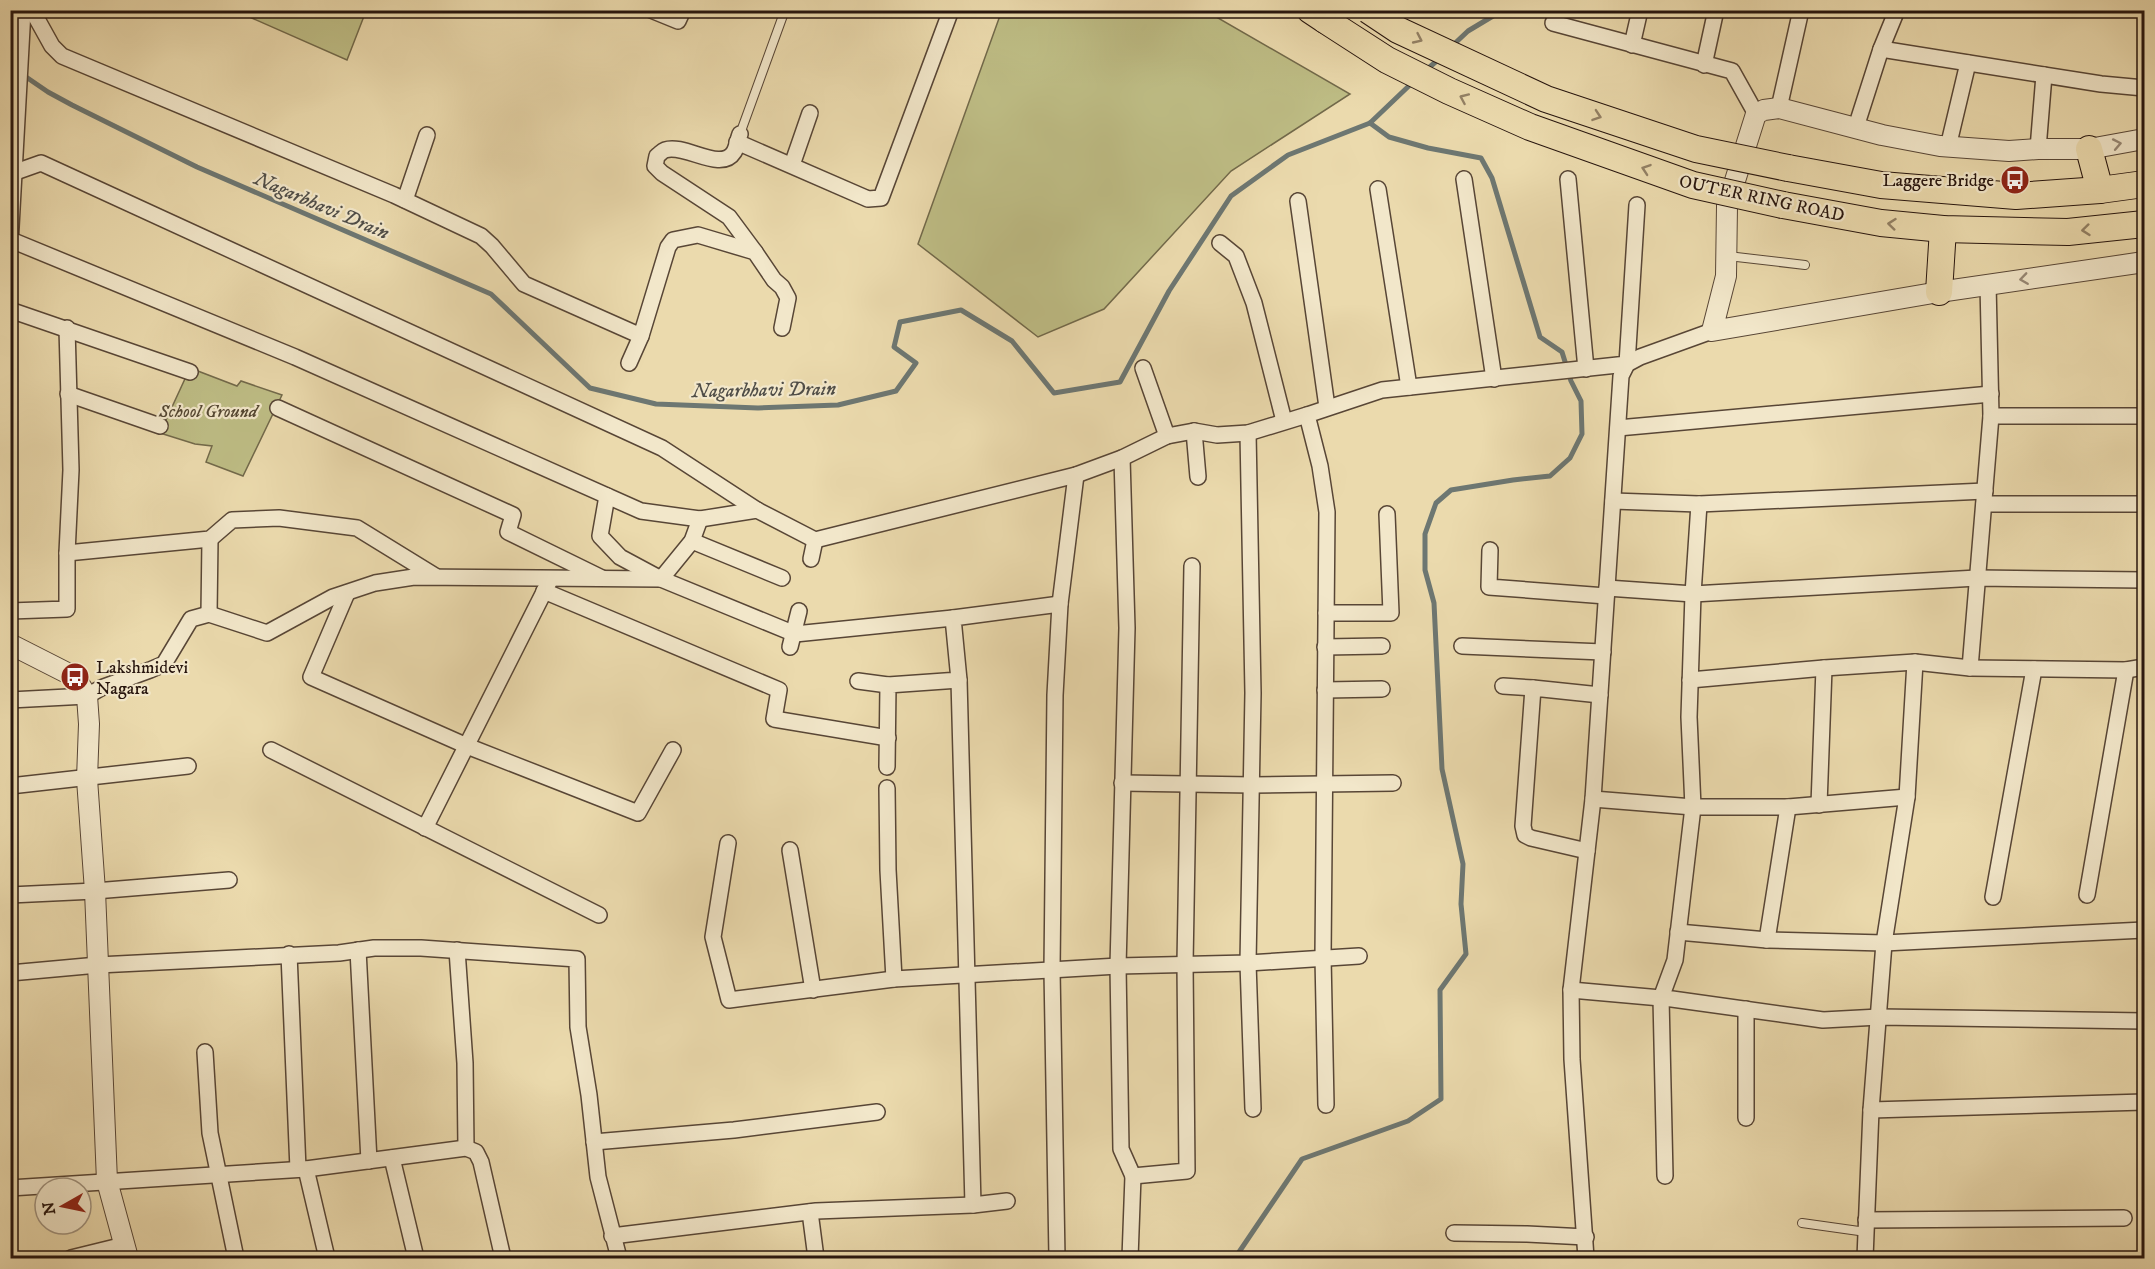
<svg xmlns="http://www.w3.org/2000/svg" width="2155" height="1269" font-family="'IM FELL DW Pica',serif">
<style>
.green{fill:#bebd85;stroke:#72694a;stroke-width:1.5}
.lines{fill:none;stroke-linecap:round;stroke-linejoin:round}
.stream{stroke:#6d7772;stroke-width:5}
.service-casing{stroke:#584636;stroke-width:10}
.minor-casing{stroke:#584636;stroke-width:18}
.tertiary-casing{stroke:#584636;stroke-width:22}
.trunk-casing{stroke:#27150e;stroke-width:28}
.service{stroke:#f2e7ca;stroke-width:8}
.minor{stroke:#f2e7ca;stroke-width:15}
.tertiary{stroke:#f2e7ca;stroke-width:20}
.trunk{stroke:#ebdaad;stroke-width:26}
.trunk-bridge-casing{stroke:#27150e;stroke-width:28;stroke-linecap:butt}
.trunk-bridge{stroke:#ebdaad;stroke-width:26}
.oneway{stroke:#938165}
.oneway2{stroke:#978875}
.labels{text-anchor:middle;stroke-width:4.5;stroke-linejoin:round;paint-order:stroke}
.poi-label{font-size:18px;fill:#27150e;stroke:#f2e7ca;text-anchor:end}
.street-label{font-size:18px;fill:#27150e;stroke:#f2e7ca}
.park-label{font-size:18px;font-style:italic;fill:#544732;stroke:#f2e7ca}
.water-label{font-size:20px;font-style:italic;fill:#504e48;stroke:#f2e7ca}
</style>
<rect width="100%" height="100%" fill="#ebdaad"/>
<filter id="stains"><feTurbulence type="fractalNoise" baseFrequency=".00333" numOctaves="4"/><feColorMatrix values="0 0 0 0 .2 0 0 0 0 .09 0 0 0 0 .02 0 0 0 .5 -.17"/></filter>
<radialGradient id="worn" r=".72"><stop offset=".6" stop-color="#630" stop-opacity="0"/><stop offset="1" stop-color="#630" stop-opacity=".3"/></radialGradient>
<g class="green">
<path d="M1002,10L1206,11L1350,94L1231,171L1104,309L1038,337L918,244Z"/>
<path d="M236,11H366L347,60Z"/>
<path d="M190,368L237,386L241,381L282,395L243,476L206,462L212,446L195,444L160,433Z"/>
</g>
<g class="lines">
<g class="stream">
<path d="M1451,47L1468,31L1503,10"/>
<path d="M10,66L48,92L72,105L197,167L491,294L590,388L656,404L758,408L838,405L896,391L916,363L894,347L900,322L961,310L1012,341L1054,393L1120,382L1169,291L1231,196L1288,155L1370,123L1413,82"/>
<path d="M1424,72L1440,58"/>
<path d="M1235,1258L1302,1159L1408,1121L1441,1099L1440,990L1466,954L1461,904L1463,864L1442,769L1434,603L1425,570V534L1436,503L1451,490L1513,480L1550,476L1570,458L1582,434L1581,401L1571,381L1562,352L1540,337L1492,178L1481,158L1428,148L1389,137L1370,123"/>
</g>
<g class="service-casing">
<g id="service">
<path d="M740,134L785,10"/>
<path d="M1728,256L1805,265"/>
<path d="M1802,1223L1866,1232"/>
</g>
</g>
<g class="minor-casing">
<g id="minor">
<path d="M32,10L52,46L62,56L394,195L481,236L492,246L524,284L641,336L668,247L673,240L698,235L755,252L774,280L782,287L788,298L782,328"/>
<path d="M651,10L678,21L683,10"/>
<path d="M1553,23L1732,71L1756,114"/>
<path d="M1632,45L1640,10"/>
<path d="M1881,49L2101,84L2144,88"/>
<path d="M1704,65L1716,10"/>
<path d="M1779,108L1801,10"/>
<path d="M1856,127L1881,49L1897,10"/>
<path d="M740,134C738,139 737,147 734,152C721,173 685,143 665,150C662,151 660,154 657,156L655,166L662,173L729,217L755,252"/>
<path d="M737,142L868,199L881,198L951,10"/>
<path d="M1948,147L1968,63"/>
<path d="M2038,149L2044,75"/>
<path d="M792,165L810,113"/>
<path d="M10,174L41,163L662,448L757,510"/>
<path d="M1464,179L1494,379"/>
<path d="M1568,179L1586,369"/>
<path d="M1378,189L1409,387"/>
<path d="M405,200L427,135"/>
<path d="M1298,201L1327,407"/>
<path d="M11,240L295,357L641,511L700,519L757,510L815,540L1076,475L1122,458L1167,436L1194,431L1217,435L1248,433L1307,415"/>
<path d="M1220,243L1236,256L1254,303L1284,421"/>
<path d="M10,245L23,10"/>
<path d="M10,310L190,372"/>
<path d="M629,363L641,336"/>
<path d="M1143,368L1167,436"/>
<path d="M68,394L160,426"/>
<path d="M278,408L513,515L508,532L602,578"/>
<path d="M1991,416H2144"/>
<path d="M1618,428L1991,394"/>
<path d="M1194,431L1198,477"/>
<path d="M1248,433L1253,693L1248,963L1253,1109"/>
<path d="M1122,458L1127,628L1118,966L1121,1149L1133,1176L1187,1171L1185,964L1192,566"/>
<path d="M607,496L600,536L620,557L661,579L795,634L953,618"/>
<path d="M1613,501L1699,504L1985,491"/>
<path d="M1984,504H2144"/>
<path d="M692,541L782,578"/>
<path d="M1490,550L1489,587L1606,596"/>
<path d="M67,553L210,539L232,520L279,518L357,528L435,576"/>
<path d="M811,559L815,540"/>
<path d="M1607,588L1693,594L1977,578L2144,580"/>
<path d="M544,591L779,690L774,719L888,738"/>
<path d="M347,593L311,677L467,746L638,813L673,750"/>
<path d="M10,611L67,609V553L71,470L67,328"/>
<path d="M1326,613H1391L1387,514"/>
<path d="M209,614L210,539"/>
<path d="M1462,646L1603,652"/>
<path d="M790,647L799,611"/>
<path d="M1325,647L1382,646"/>
<path d="M1970,668L2126,670L2144,667"/>
<path d="M959,680L973,1205"/>
<path d="M1690,680L1824,668L1915,662L1970,668L1991,416L1988,284"/>
<path d="M858,681L888,685"/>
<path d="M1503,686L1533,688"/>
<path d="M1325,690L1382,689"/>
<path d="M10,700L87,696L101,688L150,670L164,664L191,619L209,614L267,633L333,597L375,583L414,577L661,579L692,541L700,519"/>
<path d="M271,750L599,915"/>
<path d="M887,767L888,685L959,680L953,618L1060,604"/>
<path d="M1122,783L1253,785L1393,783"/>
<path d="M10,786L188,766"/>
<path d="M887,788L888,870L894,979"/>
<path d="M1593,799L1693,807H1788L1907,797"/>
<path d="M1819,805L1824,668"/>
<path d="M425,828L549,582"/>
<path d="M728,843L713,937L729,1000L894,979L1118,966L1248,963L1359,956"/>
<path d="M790,850L813,990"/>
<path d="M1587,851L1531,838L1525,835L1523,826L1533,688L1600,695"/>
<path d="M10,895L95,891L229,880"/>
<path d="M2087,895L2126,670"/>
<path d="M1993,897L2034,669"/>
<path d="M1678,932L1767,940L1884,943L2144,930"/>
<path d="M1767,940L1788,807"/>
<path d="M358,950L369,1161"/>
<path d="M457,950L465,1063L466,1148"/>
<path d="M289,954L298,1169"/>
<path d="M10,973L98,965L339,953L374,948H421L577,959L578,1027L589,1095L598,1177L619,1258"/>
<path d="M1571,990L1672,999L1823,1020L1879,1017L2144,1021"/>
<path d="M205,1052L210,1133L236,1258"/>
<path d="M1326,1105L1323,957L1327,512L1320,466L1307,415L1382,390L1627,364L1637,205"/>
<path d="M1871,1110L2144,1102"/>
<path d="M1746,1118V1009"/>
<path d="M594,1142L734,1130L877,1112"/>
<path d="M392,1158L416,1258"/>
<path d="M306,1169L327,1258"/>
<path d="M1665,1176L1661,998L1675,960L1693,807L1689,717L1693,594L1699,504"/>
<path d="M10,1188L306,1169L466,1148L476,1152L481,1162L503,1258"/>
<path d="M810,1212L816,1258"/>
<path d="M1866,1220L2124,1218"/>
<path d="M1454,1233L1527,1234L1586,1237"/>
<path d="M612,1236L816,1211L973,1205L1007,1201"/>
<path d="M71,1258L124,1245"/>
<path d="M1057,1258L1052,970L1055,695L1060,604L1076,475"/>
<path d="M1130,1258L1133,1176"/>
<path d="M1586,1258L1572,1059L1571,990L1593,799L1621,376L1627,364L1640,357L1712,331"/>
<path d="M1865,1258L1871,1110L1884,943L1907,797L1915,662"/>
</g>
</g>
<g class="tertiary-casing">
<g id="tertiary">
<path d="M2144,139L2089,149H2038L2009,151L1940,146L1882,135L1779,108L1764,110L1756,114L1727,206L1726,276L1712,331L1939,292L2144,262"/>
<path d="M10,644L75,677L87,696L89,724L87,779L95,891L107,1181L128,1258"/>
</g>
</g>
<g class="trunk-casing">
<g id="trunk">
<path d="M1310,10L1325,20"/>
<path d="M2089,149L2100,190"/>
<path d="M1788,168L1881,185L2016,196L2100,190L2144,184"/>
<path d="M1783,205L1881,223L1943,229L2068,232L2144,224"/>
<path d="M1939,292L1943,229"/>
</g>
</g>
<use href="#service" class="service"/>
<use href="#minor" class="minor"/>
<use href="#tertiary" class="tertiary"/>
<use href="#trunk" class="trunk"/>
<g class="trunk-bridge-casing">
<g id="trunk-bridge">
<path d="M1368,10L1398,30L1546,99L1696,149L1788,168"/>
<path d="M1325,20L1387,60L1449,91L1530,127L1693,185L1783,205"/>
</g>
</g>
<use href="#trunk-bridge" class="trunk-bridge"/>
</g>
<defs><path id="oneway-chevron" d="M-2-3.5L2.5 0L-2 3.5" fill="none" stroke-width="1.6" stroke-linecap="round" stroke-linejoin="round" transform="scale(1.5)"/></defs>
<g class="oneway">
<use href="#oneway-chevron" transform="translate(1418 39) rotate(25)"/>
<use href="#oneway-chevron" transform="translate(1464 98) rotate(-156)"/>
<use href="#oneway-chevron" transform="translate(1597 116) rotate(19)"/>
<use href="#oneway-chevron" transform="translate(1646 169) rotate(-161)"/>
<use href="#oneway-chevron" transform="translate(1892 224) rotate(-174)"/>
<use href="#oneway-chevron" transform="translate(2086 230) rotate(174)"/>
</g>
<g class="oneway2">
<use href="#oneway-chevron" transform="translate(2117 144) rotate(-11)"/>
<use href="#oneway-chevron" transform="translate(2024 279) rotate(172)"/>
</g>
<defs>
<g id="bus-disc" transform="scale(1.5)"><circle r="9.5" fill="#8f2418" stroke="#f2e7ca"/><path d="M-5-6H5V4H4V6H2V4H-2V6H-4V4H-5ZM-3.5-4V0h7V-4ZM-3.5 1.2v1.5H-2V1.2ZM2 1.2v1.5H3.5V1.2Z" fill="#fff"/></g>
</defs>
<g fill-rule="evenodd">
<use href="#bus-disc" x="2015" y="180"/>
<use href="#bus-disc" x="75" y="677"/>
</g>
<g class="labels">
<g class="poi-label">
<text x="1994" y="186">Laggere Bridge</text>
<text x="96" y="673" text-anchor="start">Lakshmidevi<tspan x="96" dy="21">Nagara</tspan></text>
</g>
<g class="street-label">
<text transform="translate(1762 198) rotate(12)" y="6">OUTER RING ROAD</text>
</g>
<g class="park-label">
<text x="208" y="417">School Ground</text>
</g>
<g class="water-label">
<text transform="translate(322 205) rotate(23)" y="7">Nagarbhavi Drain</text>
<text transform="translate(764 389) rotate(-1)" y="7">Nagarbhavi Drain</text>
</g>
</g>
<rect width="2155" height="1269" fill="none" stroke="#ebdaad" stroke-width="36"/>
<rect x="12" y="12" width="2131" height="1245" fill="none" stroke="#27150e" stroke-width="3"/>
<rect x="18" y="18" width="2119" height="1233" fill="none" stroke="#27150e" stroke-width="1.5"/>
<g transform="translate(63 1206) rotate(261)"><circle r="28" fill="#f2e7ca" stroke="#a1937f" stroke-width="1.5"/>
<path d="M0-4.5L10 22L0 15L-10 22Z" fill="#8f2418"/>
<text y="-9" font-size="16" font-weight="bold" text-anchor="middle" fill="#27150e">N</text>
</g>
<rect width="100%" height="100%" filter="url(#stains)"/>
<rect width="100%" height="100%" fill="url(#worn)"/>
</svg>
